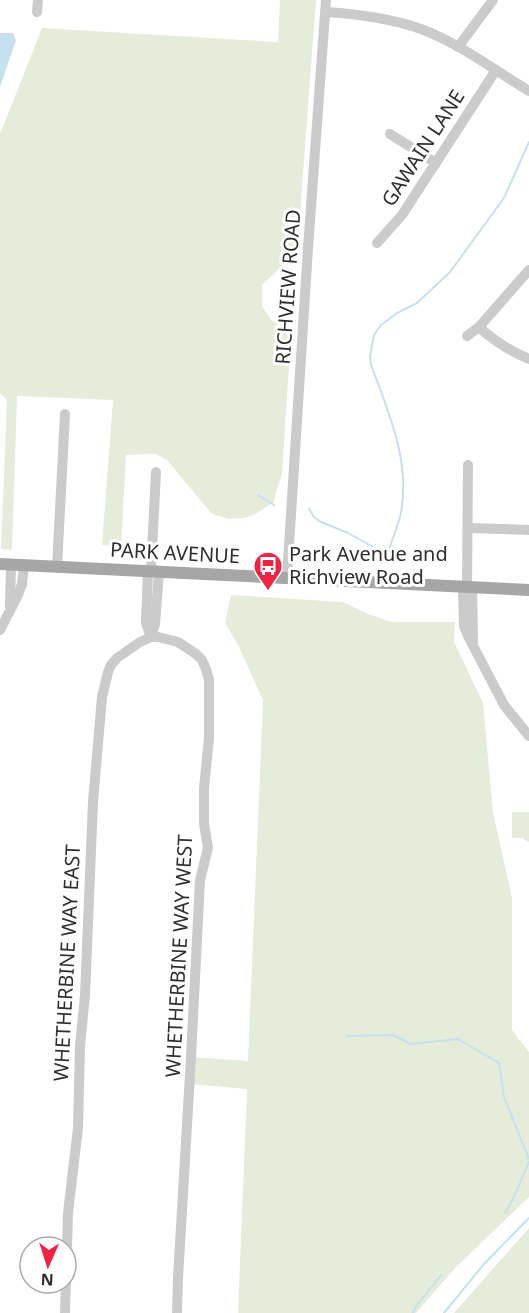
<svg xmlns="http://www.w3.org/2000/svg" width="529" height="1313" font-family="'Noto Sans',sans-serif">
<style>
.green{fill:#e5ecda}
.water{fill:#c5e0ee}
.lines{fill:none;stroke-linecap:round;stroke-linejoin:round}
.stream{stroke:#c5e0ee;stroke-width:2}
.minor{stroke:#cbcbcb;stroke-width:10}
.major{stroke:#a6a6a6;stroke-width:12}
.labels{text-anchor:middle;stroke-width:6;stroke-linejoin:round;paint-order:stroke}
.street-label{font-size:20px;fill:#2e2e2e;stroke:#fff}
.poi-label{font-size:20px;fill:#2e2e2e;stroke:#fff;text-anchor:start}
</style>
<rect width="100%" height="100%" fill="#fff"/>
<g class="green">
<path d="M280,0H316L298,241L281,267L262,285V306L271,320L291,334L282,474L276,492L274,502L257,513L245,518L229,519L212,514L167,460L156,454L126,455L121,547L102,545L113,400L17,396L12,550L1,549L7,400L0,393V134L42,28L278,42Z"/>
<path d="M231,595L343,602L366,613L391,622H455L454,642L483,703L493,813L512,898V1030L529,1052V1197L456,1267L416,1313H238L247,1089L190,1084L191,1057L248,1061L263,700L238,645L225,623Z"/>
<path d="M512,812H529V842L524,840V838H512Z"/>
<path d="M529,1228V1313H454Z"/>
</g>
<g class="water">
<path d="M0,33H13L16,40L0,87Z"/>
<path d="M289,275L291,278L290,307C281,303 277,301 277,290Z"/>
</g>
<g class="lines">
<g class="stream">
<path d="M258,495L274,505"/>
<path d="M309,509L314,517L321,522L348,533L375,548L385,560"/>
<path d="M385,560C390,546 396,531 400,517C412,465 389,413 371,365L370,357L374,335L381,325L397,313L417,303L450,272L504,198L529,142"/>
<path d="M347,1036L393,1035L411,1044L458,1039L499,1063L504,1097L529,1159"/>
<path d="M505,1213L513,1199L529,1162"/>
<path d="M413,1313L417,1305L441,1275"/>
<path d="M444,1313L484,1264L529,1218"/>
</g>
<g class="minor">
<path d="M37,12L38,0"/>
<path d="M326,12C358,14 390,18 421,29C457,42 496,71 529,91"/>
<path d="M458,47L493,0"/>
<path d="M390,134L436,163"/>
<path d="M377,243L402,215L496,70"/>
<path d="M479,327C494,341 510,351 529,359"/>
<path d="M467,336L479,327L529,270"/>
<path d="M469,528L529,530"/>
<path d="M57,567L65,414"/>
<path d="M148,571L146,623L151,637"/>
<path d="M151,571L156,472"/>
<path d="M287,577L308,248L326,0"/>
<path d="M463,587L464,626L468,636L504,705L529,736"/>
<path d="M467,587L468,465"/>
<path d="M472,587L473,641"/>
<path d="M10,606L11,565"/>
<path d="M0,630L18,595L22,584L24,565"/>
<path d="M151,637L155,624L159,572"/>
<path d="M65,1313L68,1213L78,1128L80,1046L85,995L93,802L102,697L108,672L111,665L117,658L140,642L151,637H158L178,642L196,654L202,660L206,669L209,680V738L204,788V823L208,848L200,880L191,1057L178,1278L177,1313"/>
</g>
<path class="major" d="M0,564L529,590"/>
</g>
<defs>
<g id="bus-pin" transform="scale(1.5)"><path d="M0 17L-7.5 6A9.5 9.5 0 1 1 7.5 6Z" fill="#f12340" stroke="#fff"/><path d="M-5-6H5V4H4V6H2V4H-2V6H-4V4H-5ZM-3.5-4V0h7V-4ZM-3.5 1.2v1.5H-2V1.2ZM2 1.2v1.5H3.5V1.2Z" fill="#fff"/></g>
</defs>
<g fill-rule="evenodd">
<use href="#bus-pin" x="268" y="566"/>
</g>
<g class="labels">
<g class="street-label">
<text transform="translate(423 148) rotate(-57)" y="7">GAWAIN LANE</text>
<text transform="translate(288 287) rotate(-86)" y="7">RICHVIEW ROAD</text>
<text transform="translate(175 553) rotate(3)" y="7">PARK AVENUE</text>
<text transform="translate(179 956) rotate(-87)" y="7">WHETHERBINE WAY WEST</text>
<text transform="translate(67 963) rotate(-87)" y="7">WHETHERBINE WAY EAST</text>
</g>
<g class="poi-label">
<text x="289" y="561">Park Avenue and<tspan x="289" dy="23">Richview Road</tspan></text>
</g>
</g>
<g transform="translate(48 1265) rotate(183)"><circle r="28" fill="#ffffff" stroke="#ababab" stroke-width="1.5"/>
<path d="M0-4.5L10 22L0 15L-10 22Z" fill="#f12340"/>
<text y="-9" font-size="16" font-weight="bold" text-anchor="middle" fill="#2e2e2e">N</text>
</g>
</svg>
